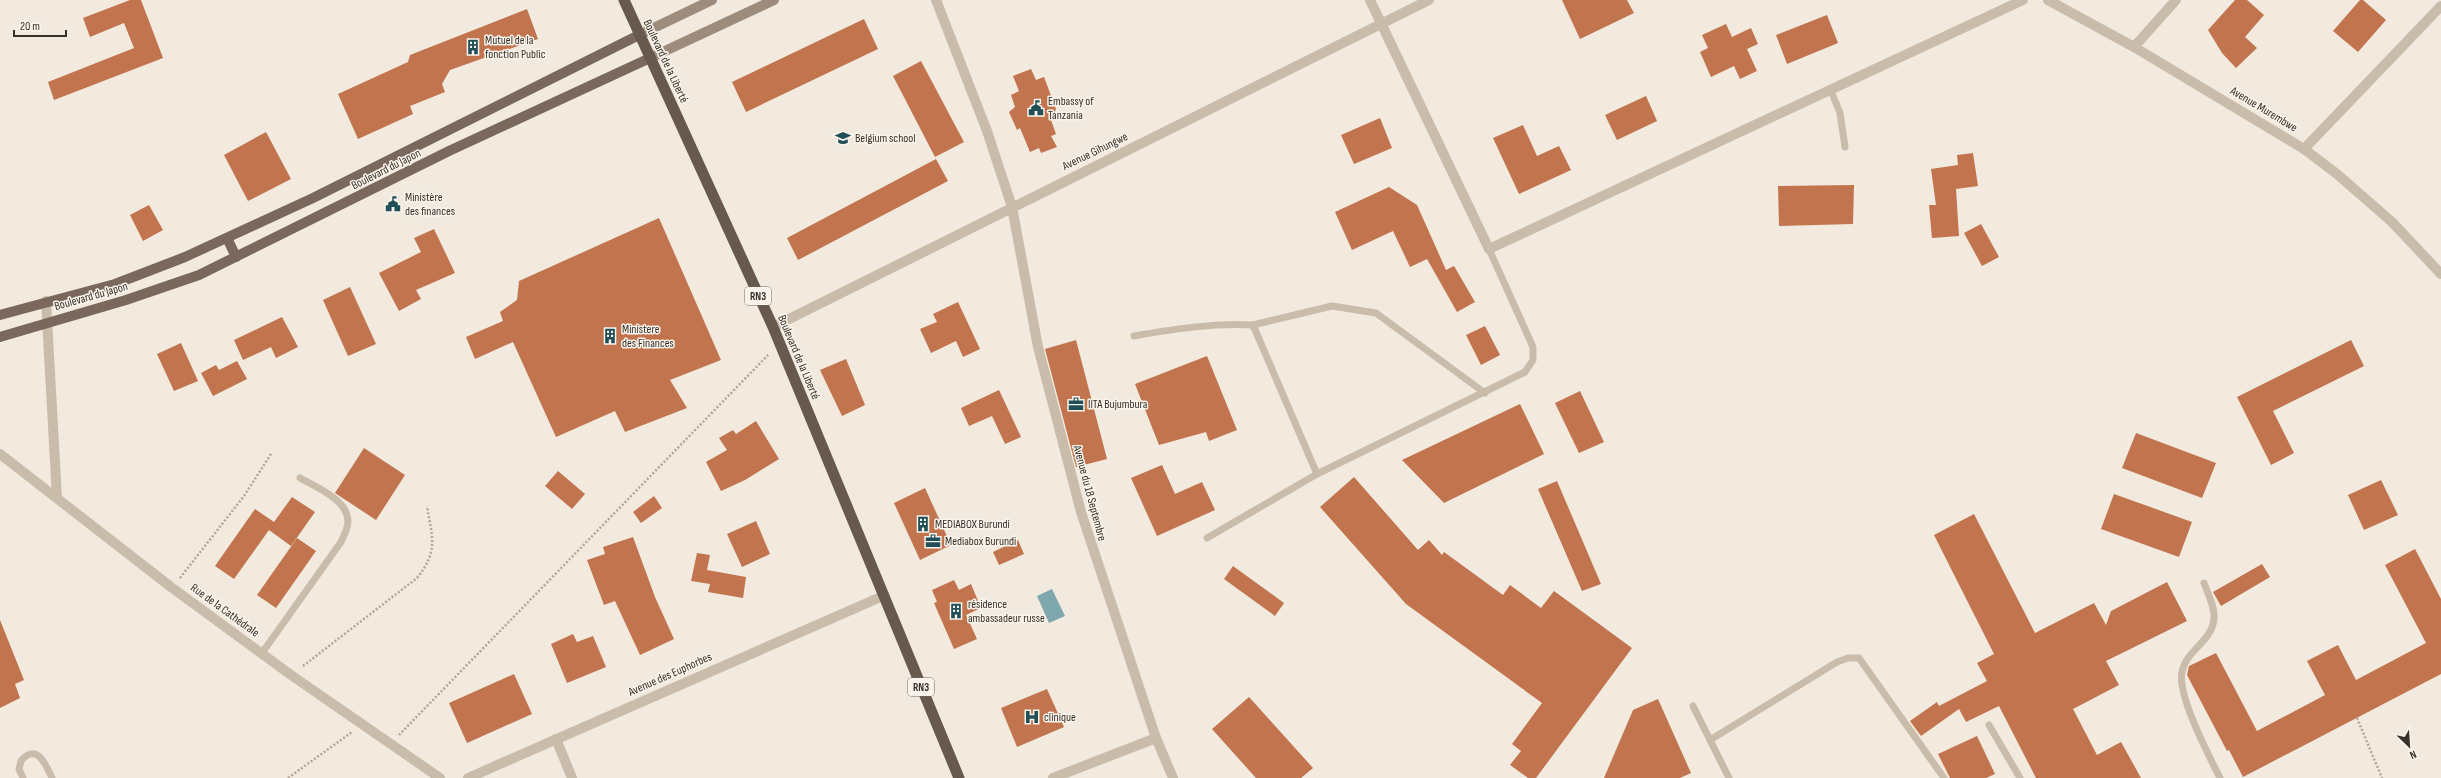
<svg xmlns="http://www.w3.org/2000/svg" width="2441" height="778" font-family="'Sofia Sans Condensed',sans-serif">
<style>
.water{fill:#7ea7ae}
.building{fill:#c1744d}
.lines{fill:none;stroke-linecap:round;stroke-linejoin:round}
.path{stroke:#b5a694;stroke-width:2.5;stroke-dasharray:2 2;stroke-linecap:butt}
.service{stroke:#cabcaa;stroke-width:7}
.minor{stroke:#cabcaa;stroke-width:10}
.secondary{stroke:#9d8b7c;stroke-width:10}
.primary{stroke:#79685b;stroke-width:10}
.trunk{stroke:#68594e;stroke-width:11}
.labels{text-anchor:middle;stroke-width:3;stroke-linejoin:round;paint-order:stroke}
.shield{fill:#f9f4eb;stroke:#716a63;stroke-width:1}
.shield-label{font-size:11px;font-weight:bold;fill:#372f29}
.poi-label{font-size:12px;fill:#372f29;stroke:#f9f4eb;text-anchor:start}
.street-label{font-size:12px;fill:#372f29;stroke:#f9f4eb}
</style>
<rect width="100%" height="100%" fill="#f2eade"/>
<path class="water" d="M1052,589L1065,616L1049,623L1037,596Z"/>
<g class="building">
<path d="M130,0H141L163,58L54,100L48,82L134,48L124,23L90,37L83,18Z"/>
<path d="M1562,0H1627L1634,13L1580,39Z"/>
<path d="M2235,0H2247L2264,15L2245,37L2257,48L2236,68L2222,53L2208,30Z"/>
<path d="M2360,0H2363L2386,20L2358,52L2333,31Z"/>
<path d="M527,9L538,39L450,70L442,84L445,92L410,106L413,114L358,139L338,94L408,62L410,55Z"/>
<path d="M1827,15L1838,43L1787,64L1776,35Z"/>
<path d="M864,19L878,49L746,112L732,82Z"/>
<path d="M1726,24L1732,37L1751,28L1758,44L1747,49L1757,71L1740,79L1734,66L1711,77L1700,52L1708,48L1702,35Z"/>
<path d="M921,61L964,142L935,157L893,76Z"/>
<path d="M1031,69L1036,80L1044,77L1056,109L1051,120L1056,134L1051,136L1057,147L1041,153L1039,148L1030,152L1020,128L1017,130L1009,112L1015,107L1011,95L1019,91L1013,76Z"/>
<path d="M1646,96L1657,121L1617,140L1605,115Z"/>
<path d="M1380,118L1392,148L1354,164L1341,135Z"/>
<path d="M1523,125L1537,156L1559,146L1571,170L1519,194L1493,138Z"/>
<path d="M266,132L291,179L248,201L224,155Z"/>
<path d="M1973,153L1978,186L1956,189L1959,236L1932,238L1929,205H1936L1931,169L1958,165L1957,155Z"/>
<path d="M936,159L948,181L798,260L787,238Z"/>
<path d="M1854,185L1853,224L1779,226L1778,186Z"/>
<path d="M1389,187L1417,205L1446,270L1454,266L1475,302L1457,312L1427,259L1410,267L1393,231L1352,250L1335,212Z"/>
<path d="M149,205L163,230L143,241L130,215Z"/>
<path d="M659,218L721,360L670,380L687,408L625,432L615,411L556,437L513,342L475,359L466,337L503,321L500,312L517,300L519,281Z"/>
<path d="M1981,224L1999,257L1982,266L1964,233Z"/>
<path d="M434,229L455,273L416,290L421,299L399,311L379,273L421,252L414,238Z"/>
<path d="M350,287L376,344L348,356L323,300Z"/>
<path d="M958,302L980,349L963,357L956,341L931,353L920,329L937,322L933,314Z"/>
<path d="M282,317L298,347L276,358L271,347L243,360L234,340Z"/>
<path d="M1485,326L1500,355L1481,365L1466,335Z"/>
<path d="M1076,340L1107,459L1076,467L1045,349Z"/>
<path d="M2351,340L2364,366L2273,411L2294,453L2271,465L2237,397Z"/>
<path d="M181,343L198,381L174,391L157,354Z"/>
<path d="M1207,356L1237,430L1209,441L1206,432L1159,445L1135,384Z"/>
<path d="M846,359L865,405L842,416L820,370Z"/>
<path d="M237,361L247,379L213,396L201,373L216,365L219,370Z"/>
<path d="M999,390L1021,437L1005,444L992,416L969,426L961,408Z"/>
<path d="M1580,391L1604,442L1579,453L1555,403Z"/>
<path d="M1520,404L1544,454L1444,503L1402,460Z"/>
<path d="M756,421L779,459L745,480L721,491L706,462L727,450L719,438L733,430L736,434Z"/>
<path d="M2136,433L2216,463L2202,498L2122,468Z"/>
<path d="M364,448L405,475L376,520L335,493Z"/>
<path d="M1162,465L1175,494L1202,482L1215,510L1157,536L1131,478Z"/>
<path d="M558,471L585,494L572,509L545,486Z"/>
<path d="M1354,477L1418,550L1429,540L1442,555L1444,552L1503,595L1510,585L1541,608L1554,591L1632,648L1536,778H1528L1510,765L1521,751L1512,744L1542,703L1406,604L1320,507Z"/>
<path d="M2381,480L2398,515L2364,530L2348,495Z"/>
<path d="M1557,481L1601,584L1582,591L1538,489Z"/>
<path d="M925,488L951,545L920,560L894,503Z"/>
<path d="M2114,494L2192,522L2179,557L2101,529Z"/>
<path d="M654,496L662,508L641,523L633,512Z"/>
<path d="M292,497L315,512L291,546L269,530L234,579L215,566L255,509L274,522Z"/>
<path d="M1974,514L2035,633L2094,603L2106,625L2111,611L2167,582L2187,621L2106,661L2119,685L2073,709L2097,755L2121,742L2141,778H2036L1999,706L1966,722L1959,709L1921,736L1910,721L1937,702L1939,706L1987,681L1977,663L1994,654L1934,535Z"/>
<path d="M756,521L770,554L742,567L727,534Z"/>
<path d="M633,537L655,597L674,639L640,655L615,601L604,605L587,560L605,554L603,547Z"/>
<path d="M297,538L316,551L276,608L257,595Z"/>
<path d="M1018,540L1024,554L999,565L993,552Z"/>
<path d="M2415,549L2441,599V674L2243,777L2229,750L2227,751L2187,675L2189,666L2216,653L2257,731L2325,695L2307,661L2338,645L2356,680L2426,643L2385,565Z"/>
<path d="M697,553L710,555L707,570L746,577L743,598L708,592L710,584L691,581Z"/>
<path d="M2262,564L2270,577L2221,606L2213,592Z"/>
<path d="M1233,566L1284,603L1275,616L1224,579Z"/>
<path d="M954,580L959,590L971,584L981,608L966,615L977,639L954,649L934,603L937,602L932,590Z"/>
<path d="M0,620L24,680L15,684L20,698L0,708Z"/>
<path d="M573,634L577,642L593,636L606,667L567,683L551,644Z"/>
<path d="M514,674L532,714L467,743L449,703Z"/>
<path d="M1047,689L1064,727L1017,747L1001,708Z"/>
<path d="M1249,697L1313,768L1301,778H1256L1212,729Z"/>
<path d="M1658,699L1691,773L1680,778H1604L1633,710Z"/>
<path d="M1977,736L1995,774L1986,778H1950L1938,754Z"/>
</g>
<g class="lines">
<g class="path">
<path d="M180,578L244,496L271,454"/>
<path d="M303,666L417,578C439,551 432,537 427,506"/>
<path d="M2357,718L2382,778"/>
<path d="M399,735L769,354"/>
<path d="M288,778L352,732"/>
</g>
<g class="service">
<path d="M1831,91L1840,113L1845,147"/>
<path d="M1134,336C1174,329 1212,323 1253,325"/>
<path d="M1317,474L1253,325L1332,306L1376,313L1485,393"/>
<path d="M1207,538L1317,474L1525,372L1533,360V347L1489,249"/>
<path d="M2204,583C2208,594 2215,607 2214,618C2213,641 2186,650 2182,672C2177,695 2209,756 2220,778"/>
<path d="M262,653L341,542C343,537 346,532 347,527C354,502 316,487 300,478"/>
<path d="M1693,706L1729,778"/>
<path d="M1989,725L2020,778"/>
<path d="M1710,740L1837,662L1848,658H1859L1944,778"/>
<path d="M23,778L19,769L21,761C37,742 46,765 52,778"/>
</g>
<g class="minor">
<path d="M936,0L987,131L1012,207L1038,347L1081,512L1156,738L1173,778"/>
<path d="M1370,0L1489,249L2023,0"/>
<path d="M2048,0L2134,47L2304,149L2337,174L2392,222L2441,274"/>
<path d="M2134,47L2176,0"/>
<path d="M2304,149L2441,6"/>
<path d="M46,301L57,498"/>
<path d="M773,327L1429,0"/>
<path d="M0,454L171,587L291,675L440,778"/>
<path d="M556,739L572,778"/>
<path d="M468,778L883,596"/>
<path d="M1053,778L1156,738"/>
</g>
<g class="secondary">
<path d="M639,35L712,0"/>
<path d="M650,58L774,0"/>
</g>
<g class="primary">
<path d="M227,238L236,257"/>
<path d="M0,315L115,284L185,257L313,198L639,35"/>
<path d="M0,337L126,300L199,275L449,151L650,58"/>
</g>
<path class="trunk" d="M624,0L773,327L959,778"/>
</g>
<defs>
<g id="building-bare" transform="scale(1.2)"><path d="M-4-6H4V6H1V3H-1V6H-4ZM-2.5-4.3h1.7v1.8h-1.7ZM.8-4.3h1.7v1.8H.8ZM-2.5-1h1.7V.8h-1.7ZM.8-1h1.7V.8H.8Z" fill="#204f58" stroke="#f9f4eb" stroke-width="2.5" paint-order="stroke"/></g>
<g id="civic-bare" transform="scale(1.2)"><path d="M-.6-6.5H3V-4.5H.6V-3L4-1V1h2V6H-6V1h2V-1L-.6-3ZM-1.2 2.5V6h2.4V2.5Z" fill="#204f58" stroke="#f9f4eb" stroke-width="2.5" paint-order="stroke"/></g>
<g id="school-bare" transform="scale(1.2)"><path d="M0-5L7-2L0 1L-7-2ZM-4 1L0 2.5L4 1V4Q0 6-4 4Z" fill="#204f58" stroke="#f9f4eb" stroke-width="2.5" paint-order="stroke"/></g>
<g id="office-bare" transform="scale(1.2)"><path d="M-6-3h4V-5.5h4V-3h4V5H-6ZM-1-4.5V-3h2v-1.5ZM-6 0V1H6V0Z" fill="#204f58" stroke="#f9f4eb" stroke-width="2.5" paint-order="stroke"/></g>
<g id="hospital-bare" transform="scale(1.2)"><path d="M-5-5h3v3.5h4V-5h3V5h-3V1.5h-4V5h-3Z" fill="#204f58" stroke="#f9f4eb" stroke-width="2.5" paint-order="stroke"/></g>
</defs>
<g fill-rule="evenodd">
<use href="#building-bare" x="473" y="47"/>
<use href="#civic-bare" x="1036" y="108"/>
<use href="#school-bare" x="843" y="138"/>
<use href="#civic-bare" x="393" y="204"/>
<use href="#building-bare" x="610" y="336"/>
<use href="#office-bare" x="1076" y="404"/>
<use href="#building-bare" x="923" y="524"/>
<use href="#office-bare" x="933" y="541"/>
<use href="#building-bare" x="956" y="611"/>
<use href="#hospital-bare" x="1032" y="717"/>
</g>
<g class="labels">
<g class="shield">
<rect x="745" y="287" width="26" height="18" rx="3"/>
<rect x="908" y="678" width="26" height="18" rx="3"/>
</g>
<g class="shield-label">
<text x="758" y="300">RN3</text>
<text x="921" y="691">RN3</text>
</g>
<g class="poi-label">
<text x="485" y="44">Mutuel de la<tspan x="485" dy="14">fonction Public</tspan></text>
<text x="1048" y="105">Embassy of<tspan x="1048" dy="14">Tanzania</tspan></text>
<text x="855" y="142">Belgium school</text>
<text x="405" y="201">Ministère<tspan x="405" dy="14">des finances</tspan></text>
<text x="622" y="333">Ministere<tspan x="622" dy="14">des Finances</tspan></text>
<text x="1088" y="408">IITA Bujumbura</text>
<text x="935" y="528">MEDIABOX Burundi</text>
<text x="945" y="545">Mediabox Burundi</text>
<text x="968" y="608">résidence<tspan x="968" dy="14">ambassadeur russe</tspan></text>
<text x="1044" y="721">clinique</text>
</g>
<g class="street-label">
<text transform="translate(666 61) rotate(65)" y="4">Boulevard de la Liberté</text>
<text transform="translate(2264 109) rotate(31)" y="4">Avenue Murembwe</text>
<text transform="translate(1095 151) rotate(-26)" y="4">Avenue Gihungwe</text>
<text transform="translate(386 169) rotate(-27)" y="4">Boulevard du Japon</text>
<text transform="translate(91 296) rotate(-16)" y="4">Boulevard du Japon</text>
<text transform="translate(799 357) rotate(67)" y="4">Boulevard de la Liberté</text>
<text transform="translate(1090 493) rotate(75)" y="4">Avenue du 18 Septembre</text>
<text transform="translate(225 610) rotate(36)" y="4">Rue de la Cathédrale</text>
<text transform="translate(670 674) rotate(-24)" y="4">Avenue des Euphorbes</text>
</g>
</g>
<g transform="translate(2409 746) rotate(155)" stroke="#f9f4eb" stroke-width="3" paint-order="stroke">
<path d="M0-3L7 15L0 10L-7 15Z" fill="#372f29"/>
<text y="-6" font-size="11" font-weight="bold" text-anchor="middle" fill="#372f29">N</text>
</g>
<path d="M14 30v6h52v-6" fill="none" stroke="#372f29" stroke-width="2"/>
<text x="20" y="30" font-size="12" fill="#372f29" stroke="#f9f4eb" stroke-width="3" paint-order="stroke">20 m</text>
</svg>
